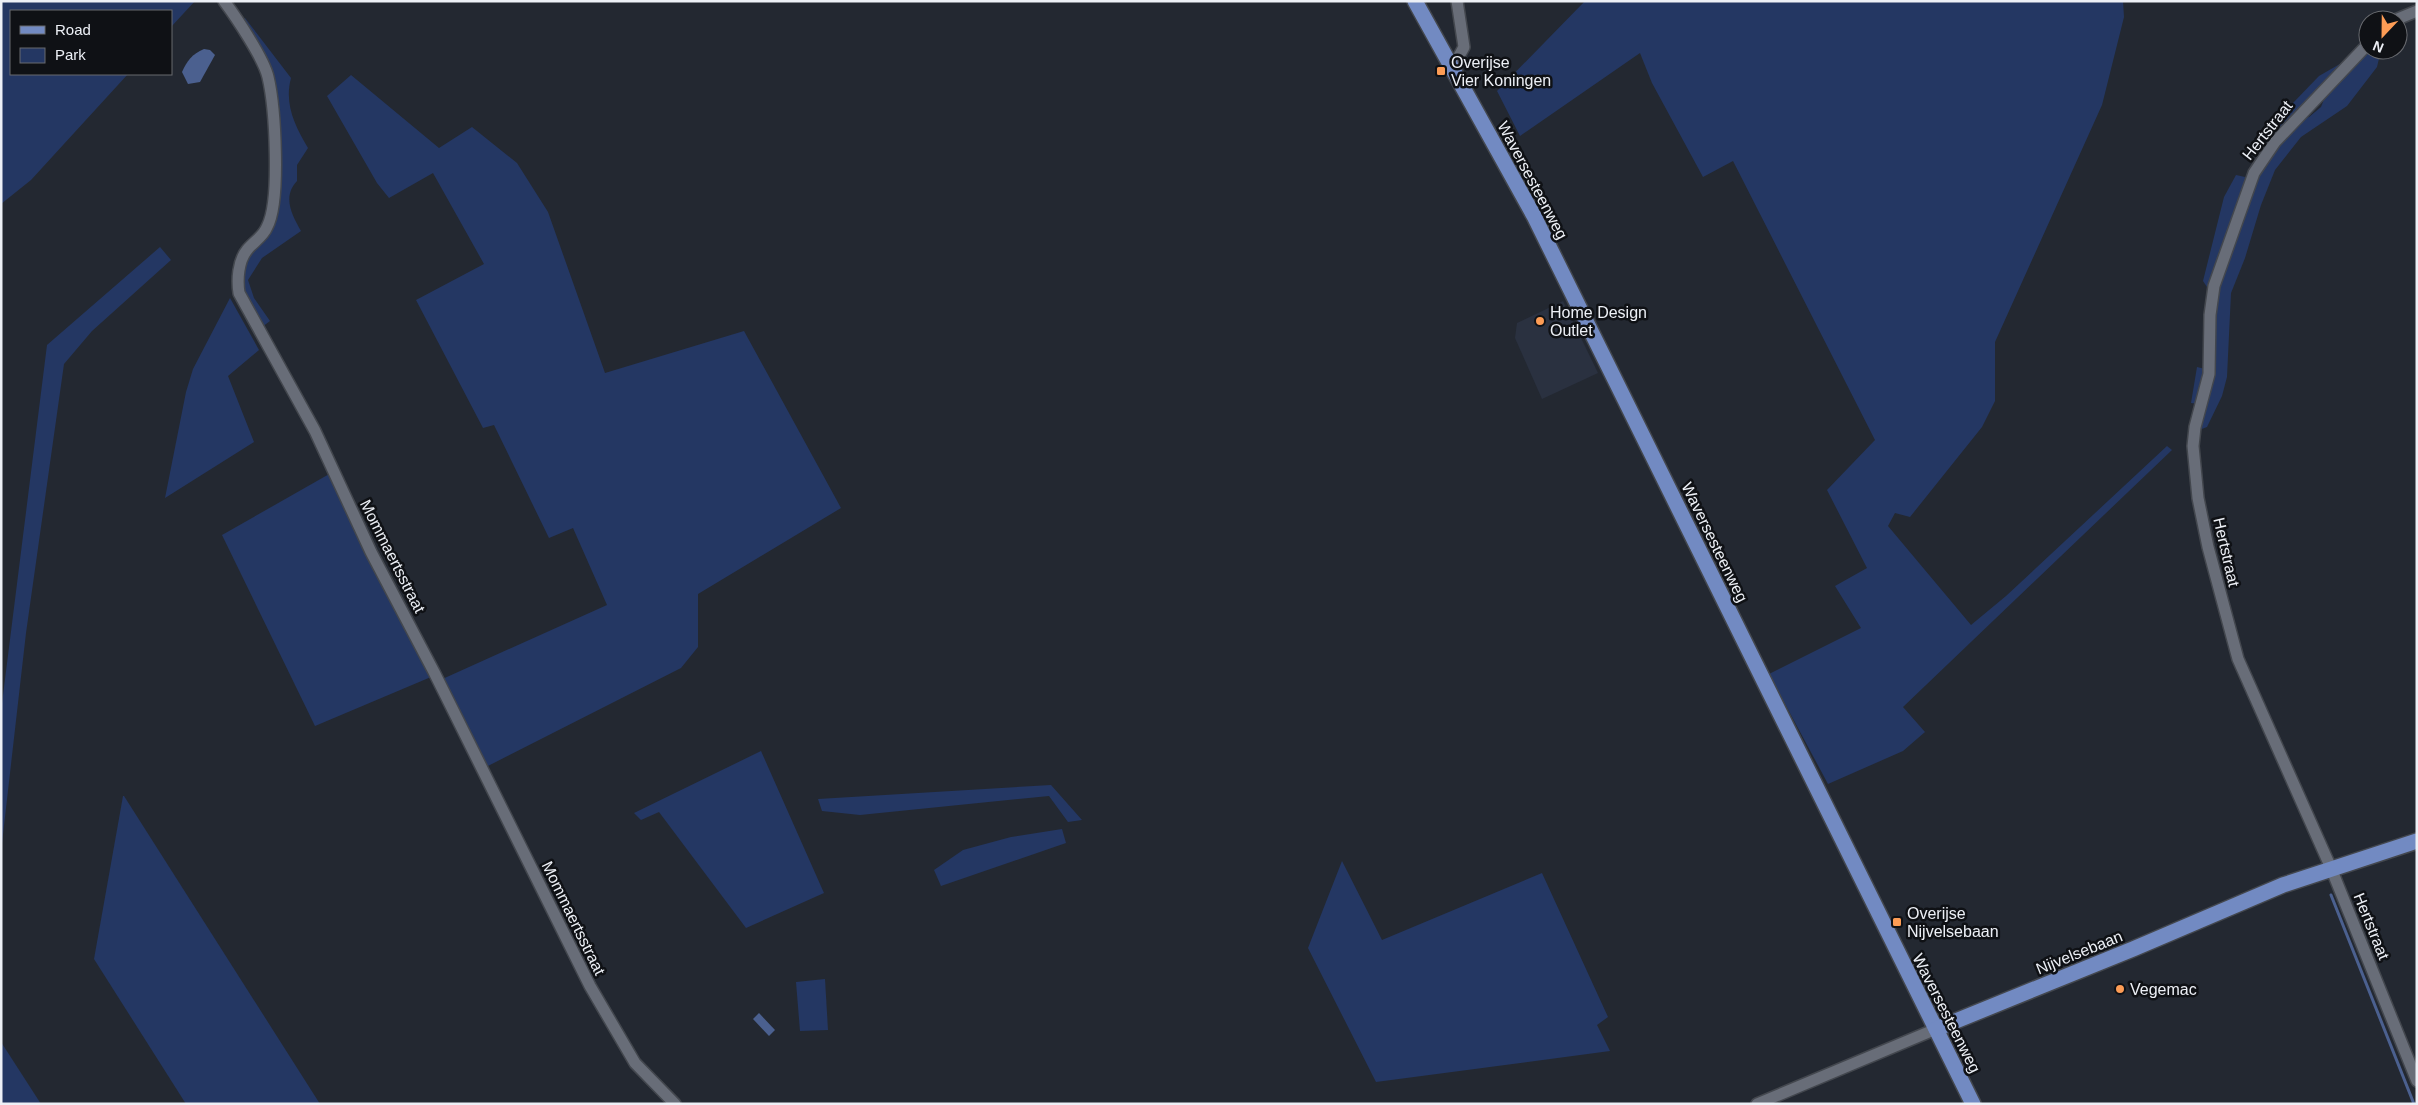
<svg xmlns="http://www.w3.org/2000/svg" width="2418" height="1105" font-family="Helvetica,sans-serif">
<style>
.built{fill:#2a3140}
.green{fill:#243763}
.water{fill:#4b608f}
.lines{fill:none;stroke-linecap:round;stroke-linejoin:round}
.stream{stroke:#4b608f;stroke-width:3}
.minor-casing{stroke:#43474e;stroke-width:14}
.major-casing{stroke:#43474e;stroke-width:18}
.minor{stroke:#686d78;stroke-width:11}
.major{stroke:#728ac2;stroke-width:15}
.poi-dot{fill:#fd9c55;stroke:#0f1115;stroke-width:2}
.labels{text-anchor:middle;stroke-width:5;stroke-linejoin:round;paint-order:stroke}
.poi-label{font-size:16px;fill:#edf0f6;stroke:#0f1115;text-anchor:start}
.street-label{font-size:16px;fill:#edf0f6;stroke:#0f1115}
</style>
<rect width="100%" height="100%" fill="#232831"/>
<path class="built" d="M1563,301L1598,373L1542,399L1515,338L1517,323Z"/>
<g class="green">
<path d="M1,1H195L171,27V11H11V74H128L31,180L1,204Z"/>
<path d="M1585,1H2123L2124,17L2102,105L1995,342V401L1982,427L1910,517L1895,513L1888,526L1971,625L2006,596L2167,446L2172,450L1903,707L1925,732L1903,751L1828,784L1769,674L1861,628L1835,586L1867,568L1827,490L1875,440L1733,161L1703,177L1652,83L1640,53L1520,136L1497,91Z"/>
<path d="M245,18L291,78C284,104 295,126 308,148L297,165V181C282,197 292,215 301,231L262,258L248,280L254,298L270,321L258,330L239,293L245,258L279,196L281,155L274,94L242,20Z"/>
<path d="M2369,50H2381L2377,67L2347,106L2301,137L2275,170L2261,205L2245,258L2231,293L2227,377L2222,396L2207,427L2199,430L2214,301L2253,182L2278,147L2302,119L2309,117L2321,107L2328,89Z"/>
<path d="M2345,61L2266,148L2264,133L2319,76Z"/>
<path d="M351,75L439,148L472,127L517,163L548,212L605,373L744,331L841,508L698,594V647L681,668L482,769L438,681L607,605L573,528L549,538L494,425L483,428L416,300L484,264L433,173L389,198L377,183L327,96Z"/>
<path d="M2236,175L2245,177L2244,188L2209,290L2203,281L2224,197Z"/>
<path d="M160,247L171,260L92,331L64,364L26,633L1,852V711L47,345Z"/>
<path d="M230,298L259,350L228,376L254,442L165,498L186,392L193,369Z"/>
<path d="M2197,367L2205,369L2198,404L2191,403Z"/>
<path d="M331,473L431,677L315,726L222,535Z"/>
<path d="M761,751L824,893L746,928L659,812L641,820L634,813Z"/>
<path d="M1051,785L1082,820L1068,822L1049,796L860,815L822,811L818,799Z"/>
<path d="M123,796H124L320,1104H186L94,959Z"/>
<path d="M1062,829L1066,843L941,886L934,870L963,850L1011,837Z"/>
<path d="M1342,861L1382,940L1542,873L1608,1017L1597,1025L1610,1051L1376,1082L1308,948Z"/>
<path d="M825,979L828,1030L800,1031L796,982Z"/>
<path d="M1,1042L41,1104H1Z"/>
</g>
<g class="water">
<path d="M204,49L210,50L215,55L200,82L188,84L182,72C187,61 192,54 204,49Z"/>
<path d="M759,1013L775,1030L769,1036L753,1019Z"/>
</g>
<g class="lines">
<path class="stream" d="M2331,895L2414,1104"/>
<g class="minor-casing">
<g id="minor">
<path d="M224,1C236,17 264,59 268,77C275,107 281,201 267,227C263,237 253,242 247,250C238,261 237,280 239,293L315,431L371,552L434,672L590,986L635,1063L675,1104"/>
<path d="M2395,20L2417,11"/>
<path d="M2368,44L2275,142L2254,173L2214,286L2210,315L2209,374L2195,427L2193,446L2198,498L2208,547L2238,659L2331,868L2417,1081"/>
<path d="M1450,63L1458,58L1464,47L1457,1"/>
<path d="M1757,1104L1936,1029"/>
</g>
</g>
<g class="major-casing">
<g id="major">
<path d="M1415,1L1534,216L1973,1104"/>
<path d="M1936,1029L2133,949L2283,885L2417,841"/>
</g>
</g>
<use href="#minor" class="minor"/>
<use href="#major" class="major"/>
</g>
<g class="poi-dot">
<rect x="1436" y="66" width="10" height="10" rx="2.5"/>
<circle cx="1540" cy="321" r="5"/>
<rect x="1892" y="917" width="10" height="10" rx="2.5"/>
<circle cx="2120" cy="989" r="5"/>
</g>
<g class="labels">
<g class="poi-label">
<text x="1451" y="68">Overijse<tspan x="1451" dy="18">Vier Koningen</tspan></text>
<text x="1550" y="318">Home Design<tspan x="1550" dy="18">Outlet</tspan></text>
<text x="1907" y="919">Overijse<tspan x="1907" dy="18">Nijvelsebaan</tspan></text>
<text x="2130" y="995">Vegemac</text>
</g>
<g class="street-label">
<text transform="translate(2267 130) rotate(-52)" y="6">Hertstraat</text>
<text transform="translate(1533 180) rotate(62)" y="6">Waversesteenweg</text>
<text transform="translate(1715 542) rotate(64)" y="6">Waversesteenweg</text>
<text transform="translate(2227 552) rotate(77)" y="6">Hertstraat</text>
<text transform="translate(393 556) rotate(63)" y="6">Mommaertsstraat</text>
<text transform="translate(574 918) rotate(64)" y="6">Mommaertsstraat</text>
<text transform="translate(2372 926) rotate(68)" y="6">Hertstraat</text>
<text transform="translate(2079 952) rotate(-22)" y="6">Nijvelsebaan</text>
<text transform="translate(1947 1013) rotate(63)" y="6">Waversesteenweg</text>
</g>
</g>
<rect width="2418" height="1105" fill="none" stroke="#edf0f6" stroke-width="5"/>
<rect x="10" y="10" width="162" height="65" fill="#0f1115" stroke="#686a6f"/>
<rect x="20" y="26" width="25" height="8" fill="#728ac2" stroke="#686a6f"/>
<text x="55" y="35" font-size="15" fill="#edf0f6">Road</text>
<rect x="20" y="48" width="25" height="15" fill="#243763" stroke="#686a6f"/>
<text x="55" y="60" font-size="15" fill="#edf0f6">Park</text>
<g transform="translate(2383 35) rotate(202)"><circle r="24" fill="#0f1115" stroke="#686a6f"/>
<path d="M0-4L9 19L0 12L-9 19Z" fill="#fd9c55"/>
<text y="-8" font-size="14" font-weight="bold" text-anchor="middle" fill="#edf0f6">N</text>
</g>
</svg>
